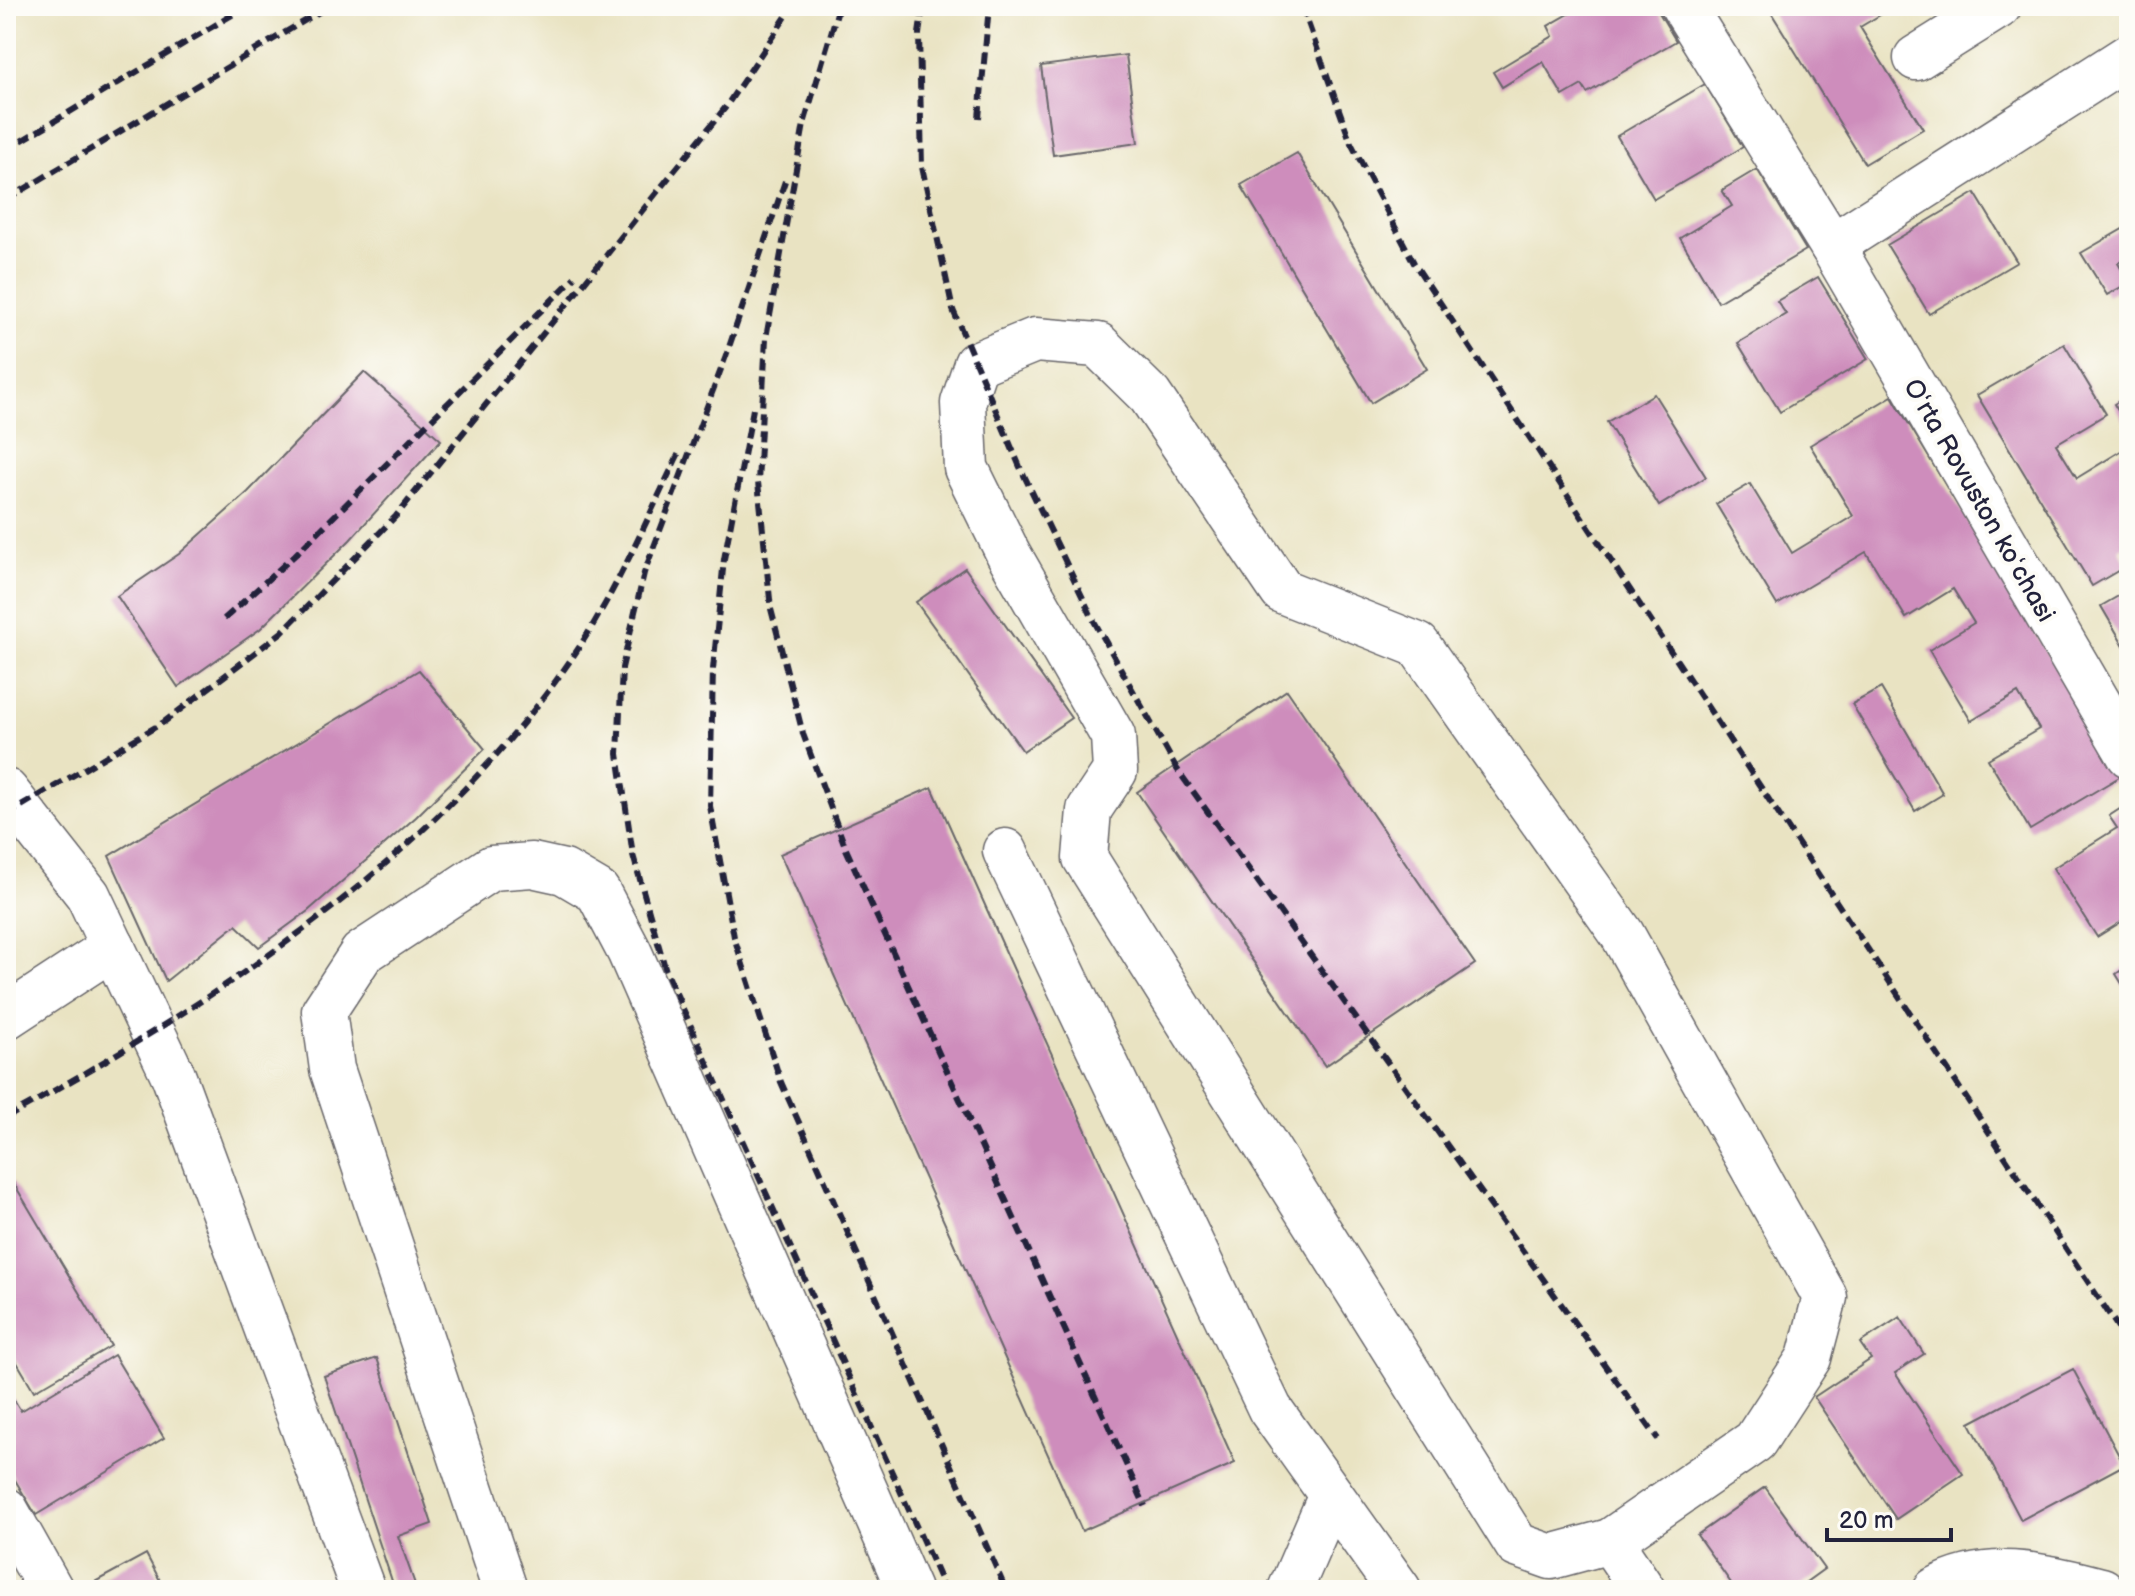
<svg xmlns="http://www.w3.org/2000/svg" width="2135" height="1596" font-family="'Balsamiq Sans',sans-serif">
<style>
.building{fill:#ce8dbc}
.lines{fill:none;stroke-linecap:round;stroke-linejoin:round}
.minor-casing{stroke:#68666a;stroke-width:47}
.minor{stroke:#fff;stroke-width:44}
.rail{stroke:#22223b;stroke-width:6;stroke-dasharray:12 6;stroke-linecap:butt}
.labels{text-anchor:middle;stroke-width:8;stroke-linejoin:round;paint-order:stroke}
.street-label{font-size:26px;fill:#22223b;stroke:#fdfcf7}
</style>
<rect width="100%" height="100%" fill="#fdfcf7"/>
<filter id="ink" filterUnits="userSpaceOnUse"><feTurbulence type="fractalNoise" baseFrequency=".0125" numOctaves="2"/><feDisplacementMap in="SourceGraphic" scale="16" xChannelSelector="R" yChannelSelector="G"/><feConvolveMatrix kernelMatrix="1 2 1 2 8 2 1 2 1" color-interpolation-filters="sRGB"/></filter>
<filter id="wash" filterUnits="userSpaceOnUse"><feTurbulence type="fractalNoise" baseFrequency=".006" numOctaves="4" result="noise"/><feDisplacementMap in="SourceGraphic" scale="32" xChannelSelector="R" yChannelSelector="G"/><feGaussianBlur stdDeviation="1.8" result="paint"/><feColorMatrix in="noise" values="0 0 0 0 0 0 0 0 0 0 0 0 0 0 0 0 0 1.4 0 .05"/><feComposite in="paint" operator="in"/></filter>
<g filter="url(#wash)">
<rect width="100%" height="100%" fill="#e9e3c2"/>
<g id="blocks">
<g class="building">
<path d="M1583,6H1655L1676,41L1587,93L1582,85L1563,96L1543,62L1502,87L1493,72L1553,36L1548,26Z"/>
<path d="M1767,6H1895L1860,27L1923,129L1865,164Z"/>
<path d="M1126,55L1138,143L1053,155L1041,66Z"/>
<path d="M1705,84L1743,147L1654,199L1617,136Z"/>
<path d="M1297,153L1427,369L1371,403L1241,185Z"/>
<path d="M1757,169L1806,250L1718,302L1680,238L1732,206L1722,190Z"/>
<path d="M1975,193L2017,262L1929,314L1887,245Z"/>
<path d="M2128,226L2129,256L2118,263L2129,283L2107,295L2081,253Z"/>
<path d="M1818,277L1868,359L1780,412L1738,343L1786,314L1777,301Z"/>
<path d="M2064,344L2106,414L2056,444L2077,478L2126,448L2129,453V543L2119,549L2128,565L2092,586L1977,395Z"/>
<path d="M364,372L441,440L350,540L260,629L178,687L117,596L179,554L248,492Z"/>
<path d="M1654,394L1706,477L1659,506L1607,422Z"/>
<path d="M2129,395V429L2114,404Z"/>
<path d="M1892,396L2121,776L2030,830L1988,759L2039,729L2018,693L1971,721L1929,650L1974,623L1953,589L1906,618L1866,552L1777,605L1716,504L1750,484L1792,553L1853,516L1810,445Z"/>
<path d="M965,568L1071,718L1023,751L916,602Z"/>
<path d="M2129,590V654L2101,606Z"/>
<path d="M419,670L485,749L416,817L308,911L259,947L236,925L166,981L109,856Z"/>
<path d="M1881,688L1943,794L1915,811L1852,704Z"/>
<path d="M1287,690L1475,964L1325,1066L1137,792Z"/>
<path d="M932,787L1235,1463L1082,1531L780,854Z"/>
<path d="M2129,803V917L2097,937L2053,868L2117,828L2109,816Z"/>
<path d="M2129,965V995L2116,974Z"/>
<path d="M13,1182L111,1346L34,1391L6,1344V1186Z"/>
<path d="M1900,1317L1924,1354L1895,1373L1963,1474L1896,1519L1814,1397L1871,1359L1860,1343Z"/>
<path d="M114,1355L164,1438L36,1515L6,1465V1387L21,1411Z"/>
<path d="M377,1358L432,1524L398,1536L417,1590H395L324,1376Z"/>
<path d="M2073,1369L2124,1465L2021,1520L1970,1423Z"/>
<path d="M1765,1487L1824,1569L1795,1590H1736L1697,1535Z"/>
<path d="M146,1554L165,1590H80Z"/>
</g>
</g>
</g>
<g filter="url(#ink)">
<use href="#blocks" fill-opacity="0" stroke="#68666a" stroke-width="2"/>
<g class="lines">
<g class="minor-casing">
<g id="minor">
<path d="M1683,6L1832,246L2129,755"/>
<path d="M1916,58L1999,6"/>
<path d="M1832,246L2129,56"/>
<path d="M1035,340L1098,345L1150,396L1282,591L1418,645L1622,934L1825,1297L1809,1358L1755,1441L1610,1541L1551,1557L1517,1545L1085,858L1089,810L1115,771L1113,736L1008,553L966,468L963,403L976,364Z"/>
<path d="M6,791L88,895L173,1075L363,1590"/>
<path d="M1005,851L1270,1409L1399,1590"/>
<path d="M6,1017L113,947"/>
<path d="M6,1510L51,1590"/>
<path d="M1610,1541L1643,1590"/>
<path d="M505,1590L332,1069L324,1011L362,953L491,868L532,865L564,872L598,892L629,951L909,1590"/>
<path d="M1290,1590L1331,1495"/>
<path d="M1935,1590C1989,1560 2045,1576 2102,1590"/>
</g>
</g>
<use href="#minor" class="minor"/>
<g class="rail">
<path d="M839,6L804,124L766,338L758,482L771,609L803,734L846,849L1145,1506"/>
<path d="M923,6L919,34L922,167L953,310L1020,467L1094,621L1177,769L1658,1439"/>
<path d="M1302,6L1351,143L1414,263L2129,1344"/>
<path d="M979,118L989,6"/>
<path d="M6,150L247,6"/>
<path d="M785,181L726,356L644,573L622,668L618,754L633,855L666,971L945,1590"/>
<path d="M6,200L329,6"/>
<path d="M753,409L724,559L713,669L710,806L734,937L781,1082L1006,1590"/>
<path d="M224,619L295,555L575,277"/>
<path d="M6,815L164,722L282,632L396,516L725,108L793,6"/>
<path d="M6,1118C220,998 437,859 576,652C617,590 647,519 679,453"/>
</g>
</g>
</g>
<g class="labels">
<g class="street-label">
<text transform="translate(1980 500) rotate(60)" y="9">Oʻrta Rovuston koʻchasi</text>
</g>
</g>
<rect width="2135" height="1596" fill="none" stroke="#fdfcf7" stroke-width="32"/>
<path d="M1827 1528v12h124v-12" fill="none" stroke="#22223b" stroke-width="4"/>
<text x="1839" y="1528" font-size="24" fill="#22223b" stroke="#fdfcf7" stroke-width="6" paint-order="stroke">20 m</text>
</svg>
